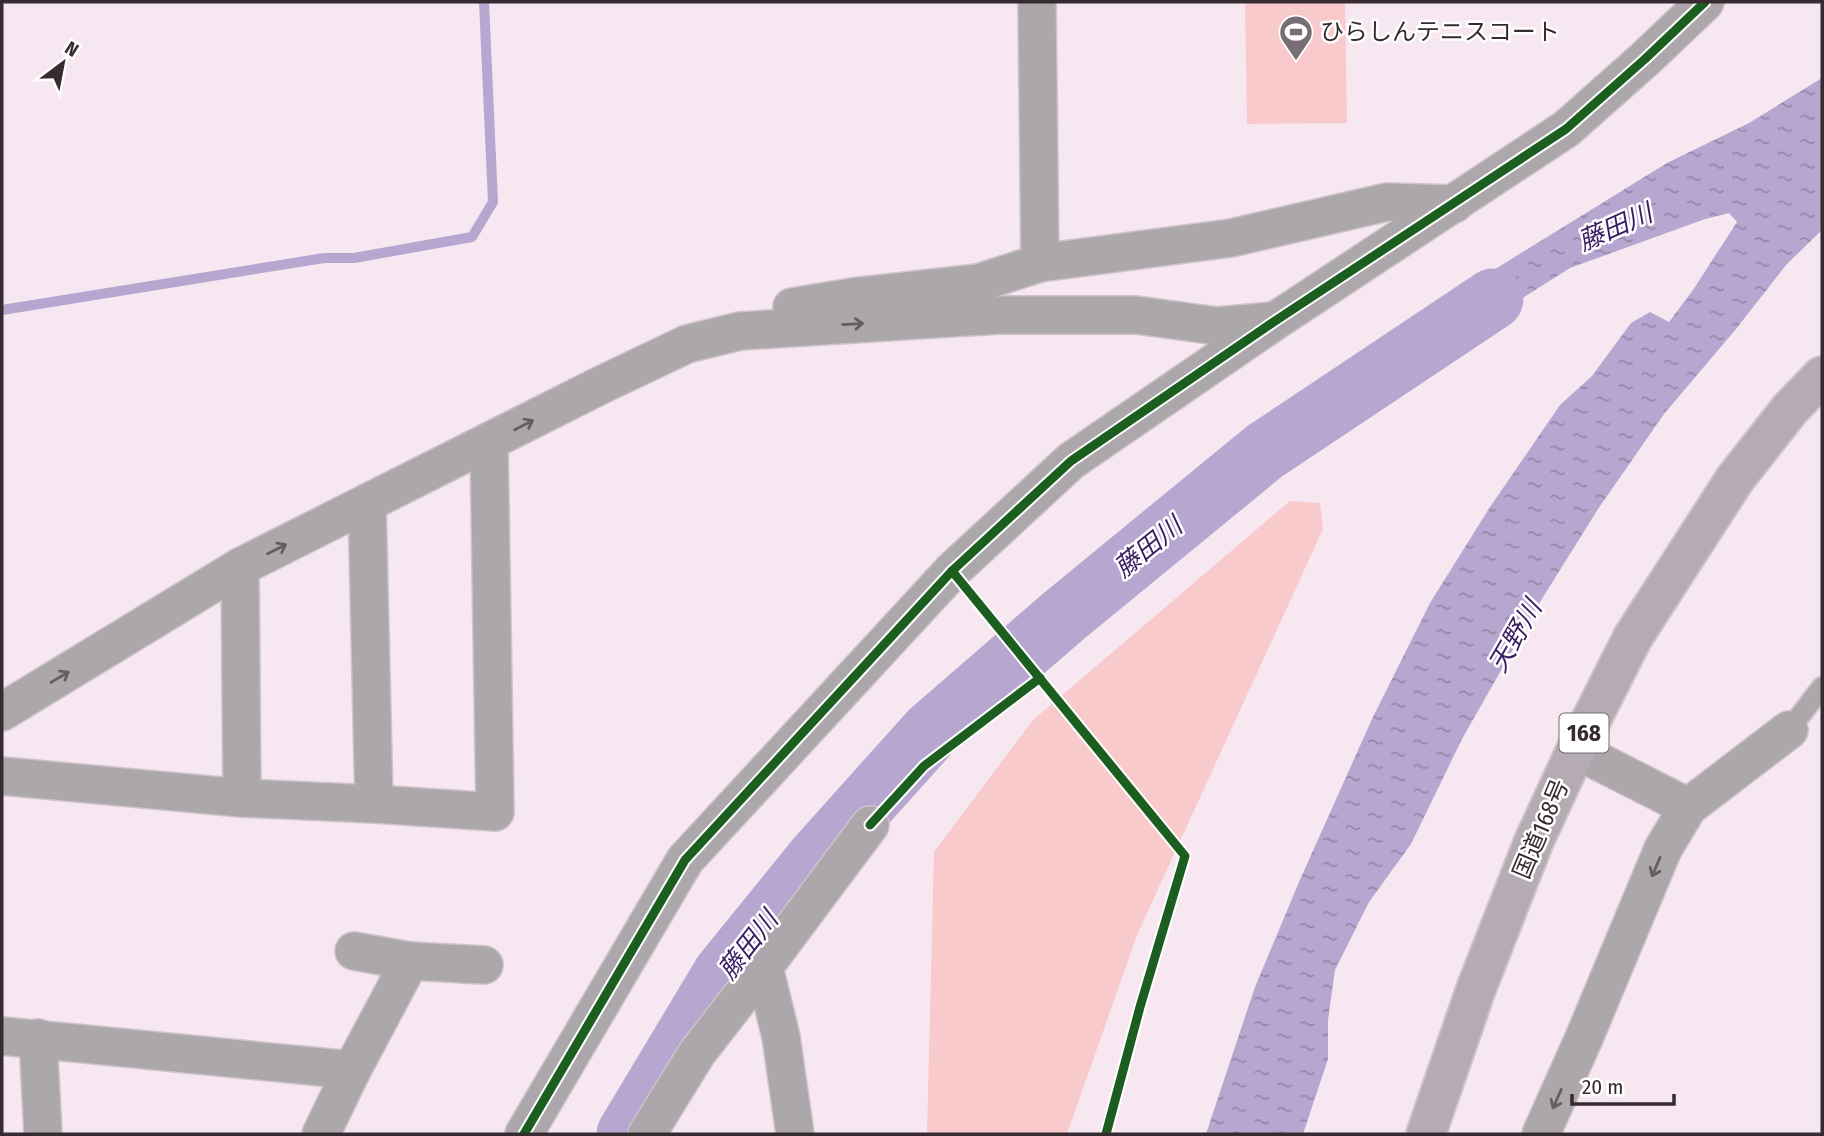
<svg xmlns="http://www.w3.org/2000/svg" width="1824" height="1136" font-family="'Fira Sans Condensed','Noto Sans JP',sans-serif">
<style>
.park{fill:#f8cacc}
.water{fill:url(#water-ripples)}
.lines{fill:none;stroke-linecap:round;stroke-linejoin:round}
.stream{stroke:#b7a6d0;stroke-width:10}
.river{stroke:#b7a6d0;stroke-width:61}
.service-casing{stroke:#cec3c9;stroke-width:23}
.minor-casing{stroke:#cec3c9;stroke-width:40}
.trunk-casing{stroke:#cec3c9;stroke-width:42}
.service{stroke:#aca7ab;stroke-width:19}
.minor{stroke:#aca7ab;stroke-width:37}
.trunk{stroke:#b4acb2;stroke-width:38}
.cycleway-casing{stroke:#fff;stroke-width:13}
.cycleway{stroke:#1b5e20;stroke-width:9}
.oneway{stroke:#665d62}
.labels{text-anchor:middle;stroke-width:5;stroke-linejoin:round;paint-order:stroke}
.shield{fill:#fff;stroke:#736b70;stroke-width:2}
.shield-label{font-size:23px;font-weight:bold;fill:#372b32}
.poi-label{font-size:24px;fill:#372b32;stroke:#fff;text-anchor:start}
.street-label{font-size:24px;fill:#372b32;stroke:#fff}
.water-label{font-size:26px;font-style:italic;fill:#3a1d62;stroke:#fff}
</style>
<defs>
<pattern id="water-ripples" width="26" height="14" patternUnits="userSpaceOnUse" patternTransform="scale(1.75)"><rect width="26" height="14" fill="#b7a6d0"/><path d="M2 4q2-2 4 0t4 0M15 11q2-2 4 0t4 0" fill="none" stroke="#9687a9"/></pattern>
</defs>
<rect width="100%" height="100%" fill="#f6e7f0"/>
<g class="park">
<path d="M1245,2H1345L1347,123L1247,124Z"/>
<path d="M1290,501L1320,503L1323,529L1137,935L1067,1134H927L934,852L1033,720Z"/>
</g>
<path class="water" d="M1822,78V230L1786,265L1736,329L1664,414L1598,509L1540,602L1462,739L1411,844L1369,902L1335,970L1328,1020V1059L1303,1134H1206L1255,987L1299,882L1372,719L1430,603L1490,507L1560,405L1592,376L1631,323L1650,312L1669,322L1693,290L1737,222L1729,213L1705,219L1570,268L1427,358L1411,321L1667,163L1749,123Z"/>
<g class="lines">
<path class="stream" d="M2,310L324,258H354L472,237L493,202L484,2"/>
<path class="river" d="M627,1134L723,974L817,858L930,732L1065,615L1265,451L1493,299"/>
<g class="service-casing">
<path id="service" d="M1789,730L1822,687"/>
</g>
<g class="minor-casing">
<g id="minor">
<path d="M1037,2L1040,263L1231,238L1387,202L1454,204"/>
<path d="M792,307L853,297L978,283L1040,263"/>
<path d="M367,503L374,804"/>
<path d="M240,567L242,798"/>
<path d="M2,712L240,567L601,385L687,344L740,331L999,315H1136L1217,326L1274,321"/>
<path d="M1576,750L1688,807L1789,730"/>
<path d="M2,776L242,798L374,804L495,812L489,443"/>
<path d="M354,951L410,961"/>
<path d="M764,967L781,1037L795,1134"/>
<path d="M2,1036L352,1070L321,1134"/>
<path d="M38,1038L43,1134"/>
<path d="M352,1070L410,961L484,965"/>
<path d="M524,1134L685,860L952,571L1071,461L1275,321L1566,129L1645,59L1705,2"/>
<path d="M647,1134L697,1053L764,967L870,825"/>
<path d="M1541,1134L1584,1038L1663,849L1688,807"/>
</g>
</g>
<g class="trunk-casing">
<path id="trunk" d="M1426,1134L1476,989L1534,841L1576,750L1633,637L1735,479L1790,409L1822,376"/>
</g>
<use href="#service" class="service"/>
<use href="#minor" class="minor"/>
<use href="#trunk" class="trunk"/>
<g class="cycleway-casing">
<g id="cycleway">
<path d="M952,571L1185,856L1140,1007L1106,1134"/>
<path d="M870,825L924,766L1040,678"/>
<path d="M524,1134L685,860L952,571L1071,461L1275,321L1566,129L1645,59L1705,2"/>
</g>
</g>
<use href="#cycleway" class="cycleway"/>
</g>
<defs><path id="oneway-shaft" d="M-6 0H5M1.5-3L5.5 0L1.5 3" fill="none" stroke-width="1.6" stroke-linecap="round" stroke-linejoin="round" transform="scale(1.75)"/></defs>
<g class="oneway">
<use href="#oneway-shaft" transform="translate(853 324) rotate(-3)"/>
<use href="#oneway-shaft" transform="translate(524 425) rotate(-27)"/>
<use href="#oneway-shaft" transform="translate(277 549) rotate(-27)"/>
<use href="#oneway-shaft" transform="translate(60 677) rotate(-31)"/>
<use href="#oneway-shaft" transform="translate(1656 867) rotate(113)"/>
<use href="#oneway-shaft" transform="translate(1557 1099) rotate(114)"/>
</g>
<defs>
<g id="stadium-pin" transform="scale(1.75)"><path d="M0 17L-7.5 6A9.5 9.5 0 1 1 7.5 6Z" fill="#7a6d74" stroke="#fff"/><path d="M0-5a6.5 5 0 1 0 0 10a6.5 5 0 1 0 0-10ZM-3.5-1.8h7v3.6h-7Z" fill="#fff"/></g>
</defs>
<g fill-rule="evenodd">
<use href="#stadium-pin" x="1296" y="32"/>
</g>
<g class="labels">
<rect class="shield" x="1559.5" y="713.5" width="49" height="39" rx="5"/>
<g class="shield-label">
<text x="1584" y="741">168</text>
</g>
<g class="poi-label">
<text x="1320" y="40">ひらしんテニスコート</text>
</g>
<g class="street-label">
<text transform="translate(1541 829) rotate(-67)" y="8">国道168号</text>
</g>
<g class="water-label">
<text transform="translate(1615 227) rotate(-24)" y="9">藤田川</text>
<text transform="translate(1148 547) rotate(-39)" y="9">藤田川</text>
<text transform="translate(1515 636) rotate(-60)" y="9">天野川</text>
<text transform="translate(748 945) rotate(-52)" y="9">藤田川</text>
</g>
</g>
<rect width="1824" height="1136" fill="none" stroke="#372b32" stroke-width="7"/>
<g transform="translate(63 63) rotate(32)" stroke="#ffffff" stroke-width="5" paint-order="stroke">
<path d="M0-5L12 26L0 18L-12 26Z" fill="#372b32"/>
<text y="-10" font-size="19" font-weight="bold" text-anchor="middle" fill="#372b32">N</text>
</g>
<path d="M1572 1094v10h102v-10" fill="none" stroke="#372b32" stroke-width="3.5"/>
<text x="1582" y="1094" font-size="21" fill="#372b32" stroke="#ffffff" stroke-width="5" paint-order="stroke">20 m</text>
</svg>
